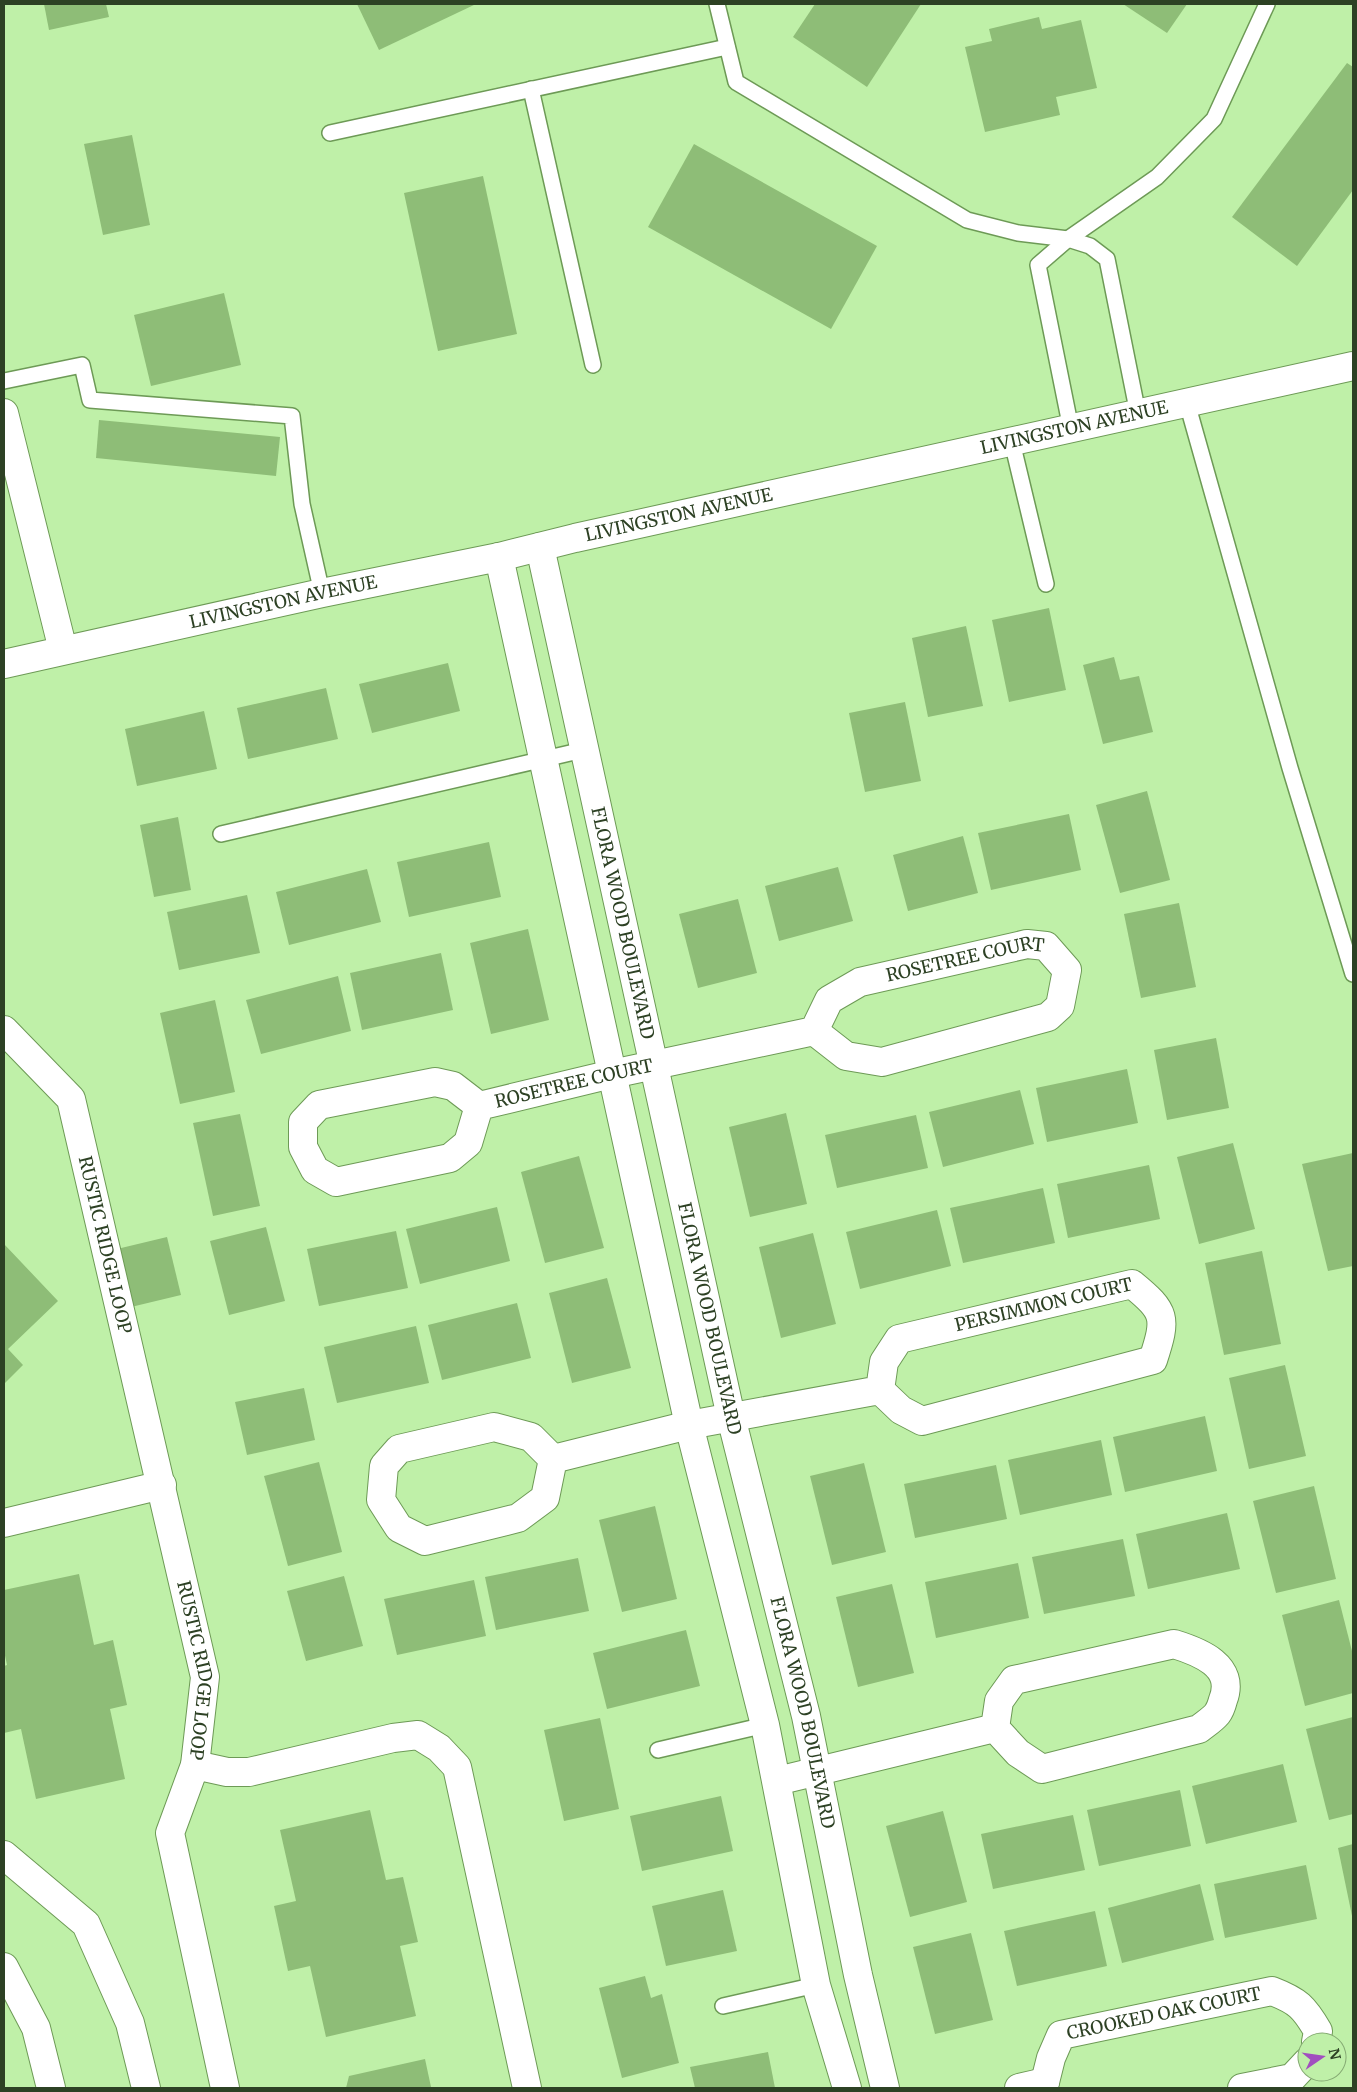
<svg xmlns="http://www.w3.org/2000/svg" width="1357" height="2092" font-family="Merriweather,serif">
<style>
.building{fill:#8ebd77}
.lines{fill:none;stroke-linecap:round;stroke-linejoin:round}
.service-casing{stroke:#6d9a56;stroke-width:18}
.minor-casing{stroke:#6d9a56;stroke-width:30}
.tertiary-casing{stroke:#6d9a56;stroke-width:30}
.service{stroke:#fff;stroke-width:15}
.minor{stroke:#fff;stroke-width:28}
.tertiary{stroke:#fff;stroke-width:28}
.labels{text-anchor:middle;stroke-width:5;stroke-linejoin:round;paint-order:stroke}
.street-label{font-size:18px;fill:#2d4124;stroke:#bff0a8}
</style>
<rect width="100%" height="100%" fill="#bff0a8"/>
<g class="building">
<path d="M44,4H106L109,17L49,30Z"/>
<path d="M357,4H476L379,50Z"/>
<path d="M815,4H921L867,87L793,37Z"/>
<path d="M1123,4H1187L1167,33Z"/>
<path d="M1039,17L1042,29L1081,20L1097,88L1056,97L1060,115L985,132L965,47L992,41L989,29Z"/>
<path d="M1347,63L1353,67V190L1297,266L1232,217Z"/>
<path d="M132,135L150,225L103,235L84,144Z"/>
<path d="M694,144L877,246L831,329L648,227Z"/>
<path d="M483,176L517,334L438,351L404,193Z"/>
<path d="M224,293L241,365L151,386L134,315Z"/>
<path d="M99,420L280,437L276,476L96,458Z"/>
<path d="M1049,608L1066,690L1009,702L992,620Z"/>
<path d="M966,626L983,706L928,717L912,638Z"/>
<path d="M1114,657L1120,680L1139,676L1153,732L1103,744L1083,665Z"/>
<path d="M448,663L460,711L372,733L359,684Z"/>
<path d="M326,688L338,739L248,759L237,708Z"/>
<path d="M905,702L921,781L865,792L849,713Z"/>
<path d="M204,711L217,769L137,786L125,729Z"/>
<path d="M1147,791L1170,880L1120,893L1096,805Z"/>
<path d="M1069,814L1081,870L991,890L978,833Z"/>
<path d="M178,817L191,890L154,897L140,825Z"/>
<path d="M963,836L978,893L908,911L893,855Z"/>
<path d="M489,842L501,897L409,917L397,862Z"/>
<path d="M838,867L853,921L779,941L765,886Z"/>
<path d="M367,869L381,922L289,945L276,892Z"/>
<path d="M247,895L260,953L179,970L167,912Z"/>
<path d="M738,899L757,973L698,988L679,914Z"/>
<path d="M1179,903L1196,987L1141,998L1124,914Z"/>
<path d="M528,929L549,1020L491,1034L470,943Z"/>
<path d="M441,953L453,1010L362,1030L350,973Z"/>
<path d="M338,976L351,1031L261,1054L246,1000Z"/>
<path d="M215,1000L235,1092L180,1104L160,1013Z"/>
<path d="M1216,1038L1229,1108L1167,1120L1154,1050Z"/>
<path d="M1127,1069L1138,1123L1047,1142L1036,1088Z"/>
<path d="M1020,1090L1034,1144L943,1167L929,1112Z"/>
<path d="M786,1113L807,1204L750,1217L729,1127Z"/>
<path d="M240,1114L260,1206L213,1216L193,1123Z"/>
<path d="M916,1115L928,1168L837,1188L825,1135Z"/>
<path d="M1233,1143L1255,1229L1199,1244L1177,1157Z"/>
<path d="M1353,1153V1266L1328,1271L1302,1164Z"/>
<path d="M579,1156L604,1248L545,1263L521,1172Z"/>
<path d="M1149,1165L1160,1219L1068,1238L1057,1184Z"/>
<path d="M1043,1188L1055,1243L963,1263L950,1208Z"/>
<path d="M497,1207L510,1261L420,1284L406,1229Z"/>
<path d="M937,1210L951,1266L860,1289L846,1232Z"/>
<path d="M266,1227L285,1301L229,1315L210,1241Z"/>
<path d="M396,1231L408,1288L319,1306L307,1249Z"/>
<path d="M813,1233L836,1324L781,1338L759,1247Z"/>
<path d="M167,1237L181,1295L131,1307L117,1249Z"/>
<path d="M4,1244L58,1301L8,1349L23,1365L4,1384Z"/>
<path d="M1262,1251L1281,1344L1224,1355L1205,1263Z"/>
<path d="M607,1278L631,1368L572,1383L549,1293Z"/>
<path d="M517,1303L531,1358L442,1380L428,1325Z"/>
<path d="M416,1326L429,1383L337,1403L324,1347Z"/>
<path d="M1285,1365L1306,1456L1249,1469L1229,1378Z"/>
<path d="M304,1388L315,1440L247,1455L235,1402Z"/>
<path d="M1205,1416L1217,1471L1125,1492L1113,1437Z"/>
<path d="M1101,1440L1112,1495L1020,1515L1008,1460Z"/>
<path d="M319,1462L342,1552L288,1566L264,1476Z"/>
<path d="M864,1463L886,1552L832,1565L810,1476Z"/>
<path d="M996,1465L1007,1519L915,1538L904,1484Z"/>
<path d="M1314,1486L1336,1579L1276,1593L1253,1501Z"/>
<path d="M655,1506L677,1599L622,1612L599,1520Z"/>
<path d="M1227,1513L1240,1569L1148,1589L1136,1534Z"/>
<path d="M1123,1539L1135,1596L1044,1614L1032,1557Z"/>
<path d="M578,1558L589,1611L496,1630L485,1577Z"/>
<path d="M1018,1563L1029,1618L936,1638L925,1582Z"/>
<path d="M79,1574L94,1645L113,1640L127,1705L110,1709L125,1779L36,1799L21,1729L4,1733V1666L7,1665L4,1651V1590Z"/>
<path d="M344,1576L363,1646L306,1661L287,1591Z"/>
<path d="M474,1580L486,1636L397,1655L384,1599Z"/>
<path d="M892,1584L914,1673L858,1687L836,1597Z"/>
<path d="M1339,1600L1353,1655V1693L1305,1706L1282,1615Z"/>
<path d="M686,1630L700,1686L607,1709L593,1653Z"/>
<path d="M1353,1717V1814L1329,1820L1306,1729Z"/>
<path d="M600,1718L619,1809L564,1821L544,1730Z"/>
<path d="M1283,1764L1297,1822L1206,1844L1192,1786Z"/>
<path d="M1180,1790L1191,1846L1099,1866L1087,1810Z"/>
<path d="M721,1796L733,1851L642,1871L630,1816Z"/>
<path d="M370,1810L386,1880L403,1877L418,1942L400,1946L416,2016L326,2037L310,1966L288,1971L274,1906L296,1901L280,1830Z"/>
<path d="M943,1811L967,1902L910,1917L886,1826Z"/>
<path d="M1073,1815L1085,1870L993,1889L981,1834Z"/>
<path d="M1353,1844V1916H1352L1338,1848Z"/>
<path d="M1306,1865L1317,1919L1225,1938L1214,1884Z"/>
<path d="M1200,1884L1214,1940L1122,1963L1108,1908Z"/>
<path d="M723,1890L737,1951L666,1966L652,1906Z"/>
<path d="M1095,1911L1107,1966L1017,1986L1004,1931Z"/>
<path d="M971,1933L993,2020L935,2034L913,1947Z"/>
<path d="M645,1976L651,1998L662,1994L679,2063L622,2078L599,1988Z"/>
<path d="M768,2052L775,2088H695L690,2067Z"/>
<path d="M425,2059L431,2087L435,2088H346L349,2076Z"/>
</g>
<g class="lines">
<g class="service-casing">
<g id="service">
<path d="M717,4L736,82L967,220L1018,233L1068,239L1090,246L1107,259L1138,414"/>
<path d="M531,89L593,365"/>
<path d="M330,133L727,47"/>
<path d="M4,381L82,365L90,400L292,416L302,504L322,593"/>
<path d="M1187,403L1290,768L1353,974"/>
<path d="M1071,429L1038,265L1068,239L1157,177L1214,119L1267,4"/>
<path d="M1012,442L1046,584"/>
<path d="M221,834L583,750"/>
<path d="M658,1750L765,1725"/>
<path d="M723,2006L816,1985"/>
</g>
</g>
<g class="minor-casing">
<g id="minor">
<path id="s1" d="M540,547L731,1417L806,1716L858,1975L885,2088"/>
<path d="M499,557L689,1425L765,1725L816,1985L847,2088"/>
<path id="s2" d="M4,1030L71,1099L205,1677L195,1765L170,1833L225,2088"/>
<path id="s3" d="M479,1106L468,1143L450,1158L336,1182L315,1170L303,1147V1122L319,1105L435,1082L453,1086L479,1106L612,1074L814,1031L829,1000L860,982L1027,944L1046,946L1067,970L1060,1006L1048,1017L882,1062L846,1056L814,1031"/>
<path id="s4" d="M553,1459L545,1498L518,1518L425,1541L399,1528L381,1500L384,1466L399,1449L494,1427L531,1437L553,1459L689,1425L880,1390L884,1362L899,1339L1132,1284C1166,1312 1167,1317 1153,1360L922,1421L901,1410L880,1390"/>
<path d="M4,1523L162,1485"/>
<path d="M195,1765L227,1772H249L393,1738L418,1735L439,1748L457,1767L527,2088"/>
<path d="M777,1781L995,1728L999,1701L1014,1680L1174,1644C1200,1652 1236,1666 1223,1700C1222,1704 1220,1710 1217,1714C1212,1720 1205,1724 1199,1729L1042,1769L1018,1753L995,1728"/>
<path d="M4,1855L86,1924L130,2023L146,2088"/>
<path d="M4,1967L36,2028L51,2088"/>
<path id="s5" d="M1045,2082L1051,2058L1061,2035L1272,1991C1298,2001 1304,2007 1318,2031L1316,2042"/>
<path d="M1019,2088L1045,2082"/>
<path d="M1242,2088L1292,2078L1307,2062"/>
</g>
</g>
<g class="tertiary-casing">
<g id="tertiary">
<path d="M4,413L63,650"/>
<path id="s6" d="M4,664L322,593L499,557L575,538L1353,366"/>
</g>
</g>
<use href="#service" class="service"/>
<use href="#minor" class="minor"/>
<use href="#tertiary" class="tertiary"/>
</g>
<g class="labels">
<g class="street-label">
<text dy="6" stroke="none"><textPath href="#s6" startOffset="1096">LIVINGSTON AVENUE</textPath></text>
<text dy="6" stroke="none"><textPath href="#s6" startOffset="691">LIVINGSTON AVENUE</textPath></text>
<text dy="6" stroke="none"><textPath href="#s6" startOffset="286">LIVINGSTON AVENUE</textPath></text>
<text dy="6" stroke="none"><textPath href="#s1" startOffset="385">FLORA WOOD BOULEVARD</textPath></text>
<text dy="6" stroke="none"><textPath href="#s3" startOffset="968">ROSETREE COURT</textPath></text>
<text dy="6" stroke="none"><textPath href="#s3" startOffset="544">ROSETREE COURT</textPath></text>
<text dy="6" stroke="none"><textPath href="#s2" startOffset="246">RUSTIC RIDGE LOOP</textPath></text>
<text dy="6" stroke="none"><textPath href="#s4" startOffset="994">PERSIMMON COURT</textPath></text>
<text dy="6" stroke="none"><textPath href="#s1" startOffset="790">FLORA WOOD BOULEVARD</textPath></text>
<text dy="6" stroke="none"><textPath href="#s2" startOffset="682">RUSTIC RIDGE LOOP</textPath></text>
<text dy="6" stroke="none"><textPath href="#s1" startOffset="1195">FLORA WOOD BOULEVARD</textPath></text>
<text dy="6" stroke="none"><textPath href="#s5" startOffset="155">CROOKED OAK COURT</textPath></text>
</g>
</g>
<rect width="1357" height="2092" fill="none" stroke="#2d4124" stroke-width="10"/>
<g transform="translate(1322 2057) rotate(77)"><circle r="24" fill="#bff0a8" stroke="#85aa73"/>
<path d="M0-4L9 19L0 12L-9 19Z" fill="#a14fbf"/>
<text y="-8" font-size="14" font-weight="bold" text-anchor="middle" fill="#2d4124">N</text>
</g>
</svg>
